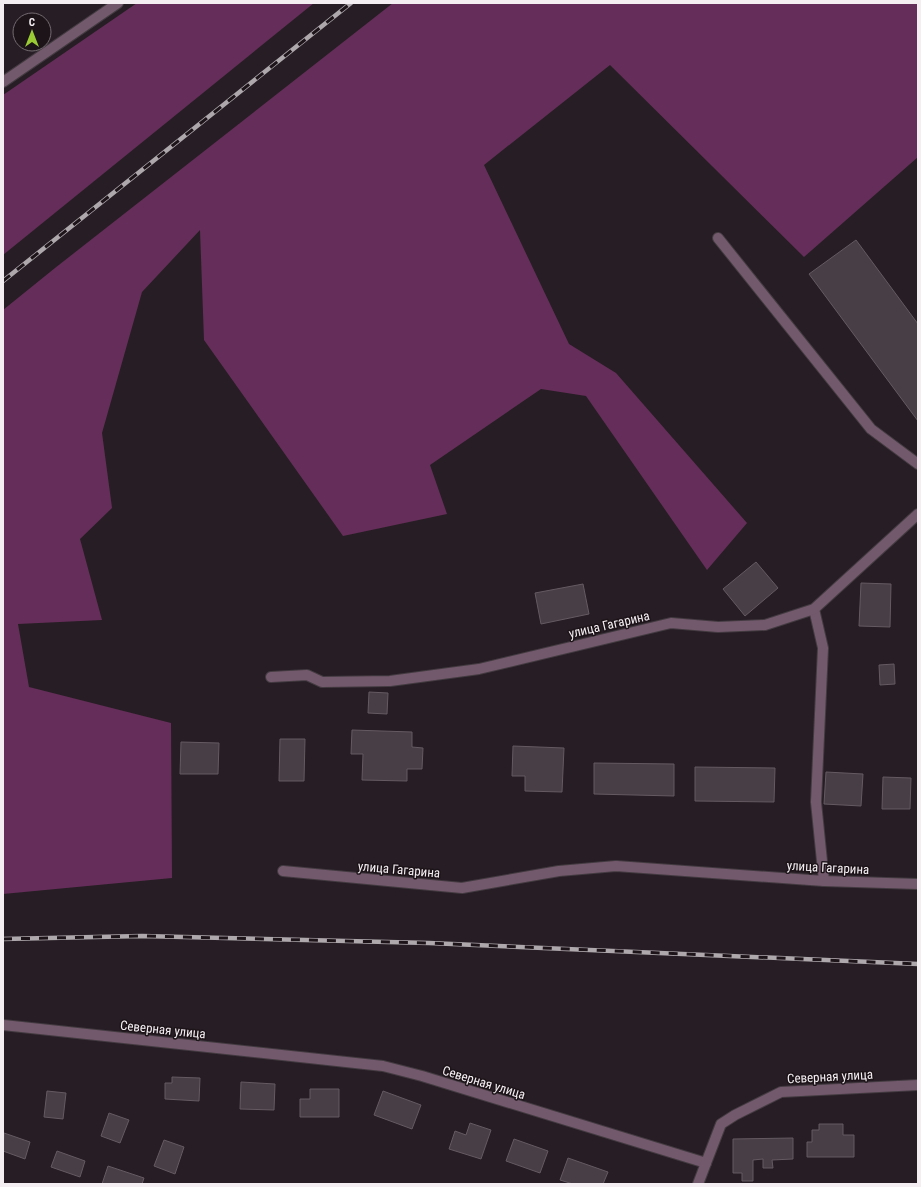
<svg xmlns="http://www.w3.org/2000/svg" width="921" height="1187" font-family="'Roboto Condensed',sans-serif">
<style>
.forest{fill:#652d59}
.building{fill:#483e45;stroke:#655a62}
.lines{fill:none;stroke-linecap:round;stroke-linejoin:round}
.minor-casing{stroke:#433b41;stroke-width:12}
.minor{stroke:#73596c;stroke-width:10}
.rail-casing{stroke:#aea7ac;stroke-width:4.5}
.rail{stroke:#1d141a;stroke-width:3;stroke-dasharray:9;stroke-linecap:butt}
.labels{text-anchor:middle;stroke-width:3;stroke-linejoin:round;paint-order:stroke}
.street-label{font-size:13px;fill:#f4eef2;stroke:#1d141a}
</style>
<rect width="100%" height="100%" fill="#261e24"/>
<g class="forest">
<path d="M137,3H314L3,255V95Z"/>
<path d="M393,3H918V157L804,257L610,65L484,165L569,344L616,373L747,523L707,570L586,396L541,389L430,465L447,514L343,536L204,340L200,230L142,292L102,433L112,508L80,539L102,620L18,624L29,687L171,723L172,878L3,894V310L55,268Z"/>
</g>
<g class="building">
<path d="M856,240L918,324V421L809,274Z"/>
<path d="M756,562L778,588L745,616L723,589Z"/>
<path d="M861,583L891,584L890,627L859,626Z"/>
<path d="M583,584L589,614L541,624L535,593Z"/>
<path d="M894,664L895,684L880,685L879,665Z"/>
<path d="M369,692L388,693L387,714L368,713Z"/>
<path d="M352,730L412,732V747L423,748L422,769H407V781L362,780L363,754H351Z"/>
<path d="M280,739H305L304,781H279Z"/>
<path d="M181,742L219,743L218,774H180Z"/>
<path d="M513,746L564,748L562,792L525,791V776H512Z"/>
<path d="M594,763L674,764V796L594,794Z"/>
<path d="M695,767L775,768L774,802L695,801Z"/>
<path d="M826,772L863,774L861,806L824,804Z"/>
<path d="M883,777L911,778L910,809H882Z"/>
<path d="M172,1077L200,1078L199,1101L165,1099V1083H172Z"/>
<path d="M241,1082L275,1084L274,1110L240,1109Z"/>
<path d="M310,1089H339V1117H300V1099H310Z"/>
<path d="M47,1091L66,1093L63,1119L44,1117Z"/>
<path d="M383,1091L421,1105L412,1129L374,1115Z"/>
<path d="M109,1113L129,1120L120,1143L101,1136Z"/>
<path d="M470,1123L491,1130L481,1159L449,1149L455,1131L466,1135Z"/>
<path d="M819,1124H843V1135H854V1157H807V1142H812V1130H819Z"/>
<path d="M4,1133L30,1142L25,1159L3,1151Z"/>
<path d="M793,1138V1159L772,1160L773,1168H763V1159L753,1160V1181H742V1173H733V1139Z"/>
<path d="M514,1139L548,1151L540,1173L506,1161Z"/>
<path d="M164,1140L184,1147L175,1174L154,1166Z"/>
<path d="M57,1151L85,1161L80,1177L51,1167Z"/>
<path d="M568,1158L608,1172L603,1184H573L560,1180Z"/>
<path d="M108,1166L144,1178L142,1184H102Z"/>
</g>
<g class="lines">
<g class="minor-casing">
<g id="minor">
<path d="M3,82L118,3"/>
<path d="M718,238L871,429L918,464"/>
<path d="M814,609L823,648L816,802L824,881"/>
<path d="M271,677L307,675L322,682L390,681L479,669L671,623L718,627L765,625L814,609L918,514"/>
<path d="M283,871L462,888L559,871L616,866L824,881L918,884"/>
<path d="M3,1025L383,1066L422,1076L706,1163L721,1124L735,1115L781,1092L918,1085"/>
<path d="M698,1184L706,1163"/>
</g>
</g>
<use href="#minor" class="minor"/>
<g class="rail-casing">
<g id="rail">
<path d="M3,281L351,3"/>
<path d="M3,939L142,936L429,943L918,964"/>
</g>
</g>
<use href="#rail" class="rail"/>
</g>
<g class="labels">
<g class="street-label">
<text transform="translate(609 624) rotate(-13)" y="5">улица Гагарина</text>
<text transform="translate(828 867) rotate(3)" y="5">улица Гагарина</text>
<text transform="translate(399 869) rotate(5)" y="5">улица Гагарина</text>
<text transform="translate(163 1029) rotate(6)" y="5">Северная улица</text>
<text transform="translate(830 1076) rotate(-3)" y="5">Северная улица</text>
<text transform="translate(484 1082) rotate(17)" y="5">Северная улица</text>
</g>
</g>
<rect width="921" height="1187" fill="none" stroke="#f4eef2" stroke-width="8"/>
<g transform="translate(32 32)"><circle r="19" fill="#1d141a" stroke="#736b70"/>
<path d="M0-3L7 15L0 10L-7 15Z" fill="#9acb34"/>
<text y="-6" font-size="11" font-weight="bold" text-anchor="middle" fill="#f4eef2">С</text>
</g>
</svg>
